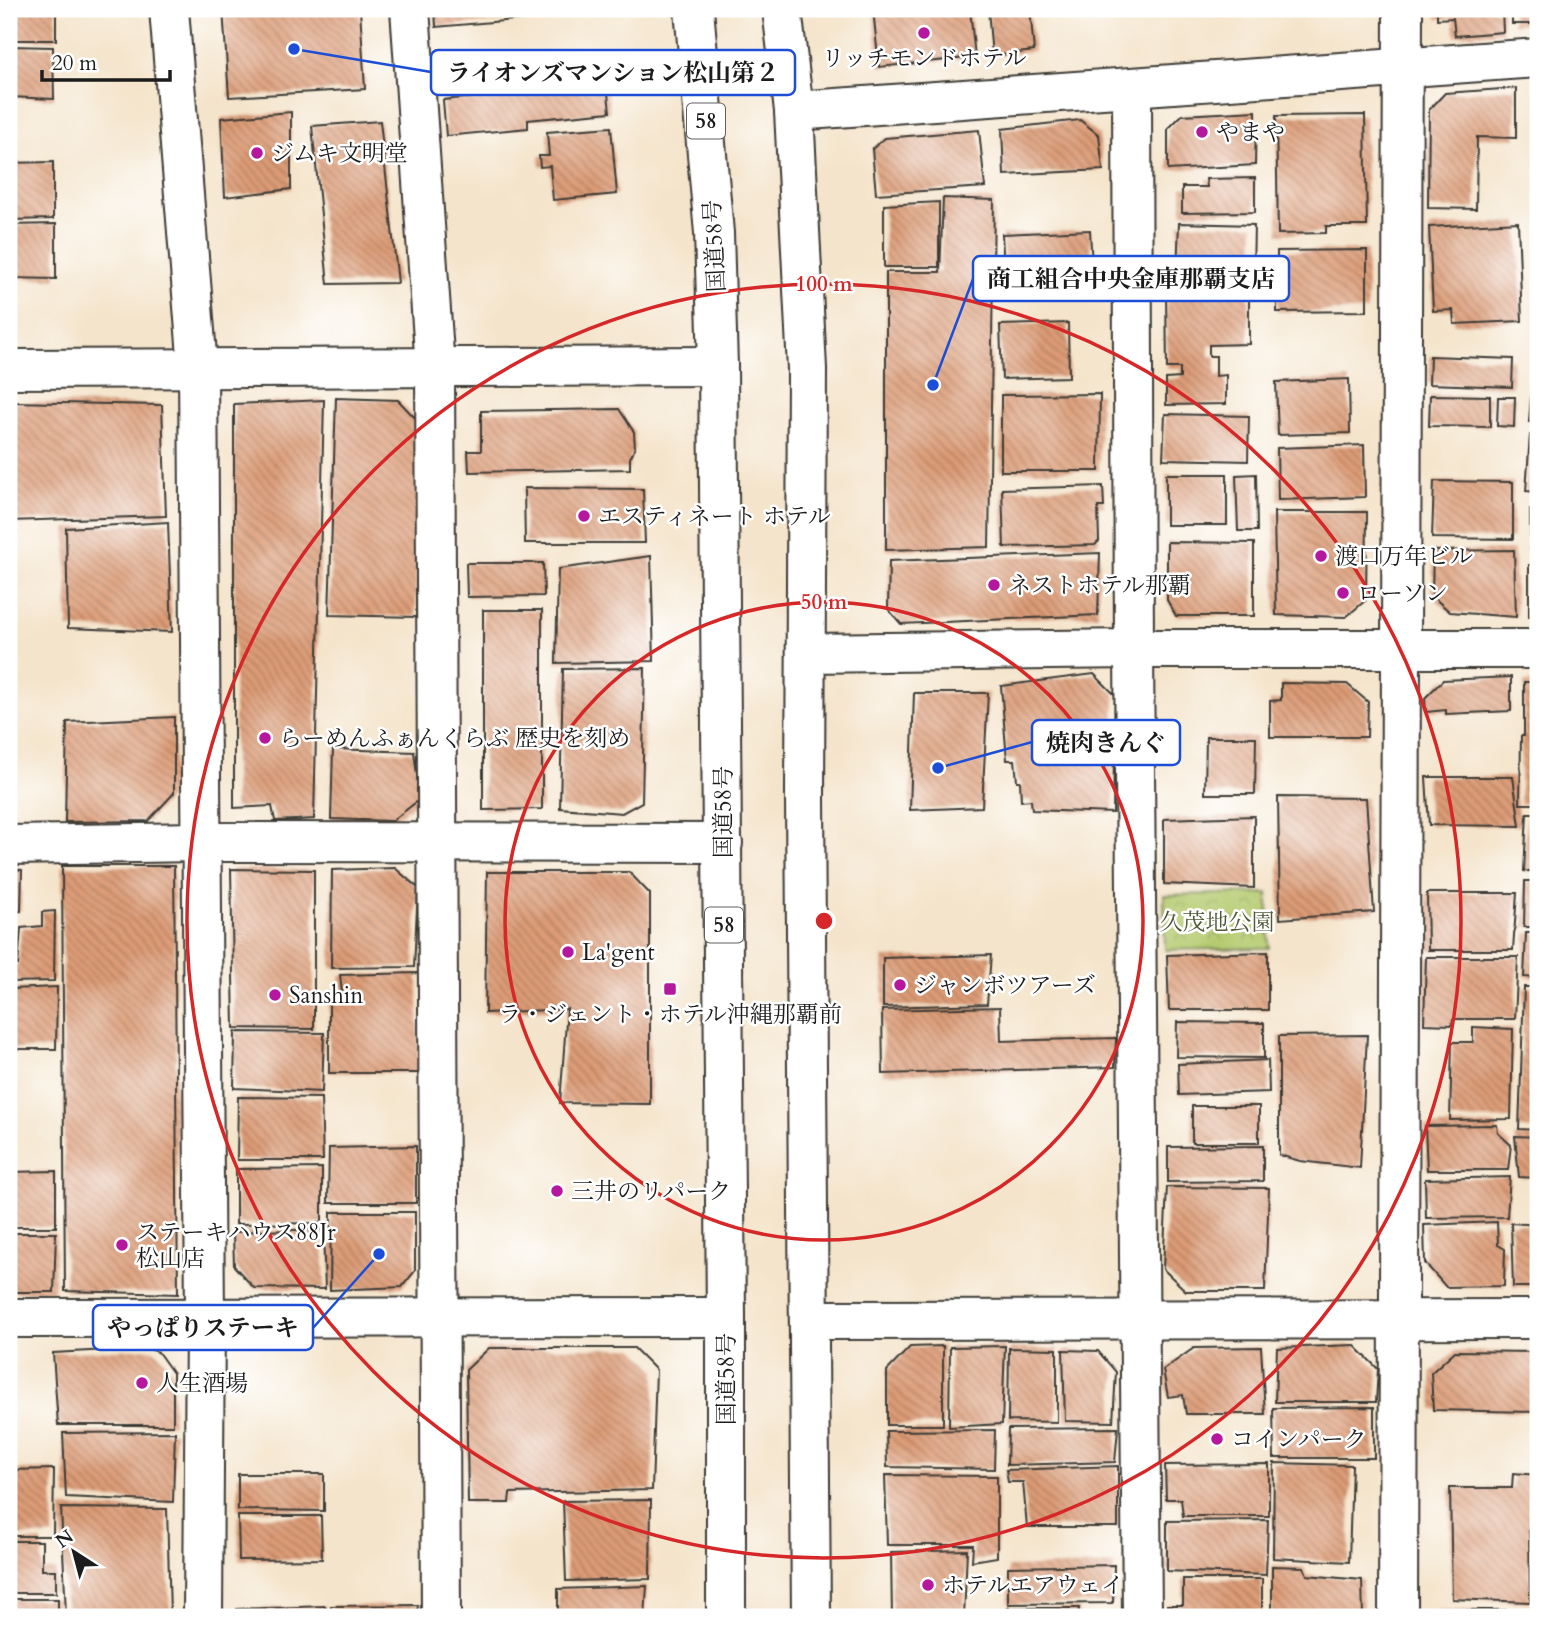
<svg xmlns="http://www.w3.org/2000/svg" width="1547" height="1626" font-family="Cardo,'Noto Serif JP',serif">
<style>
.park{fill:url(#park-crowns);stroke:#687446;stroke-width:2}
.building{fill:url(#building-back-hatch)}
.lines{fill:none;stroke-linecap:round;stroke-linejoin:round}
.minor-casing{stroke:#3c3a36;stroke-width:42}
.highway-casing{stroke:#3c3a36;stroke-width:42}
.minor{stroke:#fff;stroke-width:38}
.highway{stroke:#fff;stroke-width:38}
.ring{fill:none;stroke:#d62828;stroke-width:3.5}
.poi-dot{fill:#b5179e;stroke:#fff;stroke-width:2.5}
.labels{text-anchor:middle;stroke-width:5;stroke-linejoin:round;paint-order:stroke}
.shield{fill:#fff;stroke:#606060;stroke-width:2}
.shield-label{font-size:21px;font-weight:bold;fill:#1c1c1c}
.poi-label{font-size:23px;fill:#1c1c1c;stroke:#fff;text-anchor:start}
.street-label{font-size:23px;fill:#1c1c1c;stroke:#fff}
.park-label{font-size:23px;fill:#525939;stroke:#fff}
.centre{fill:#d62828;stroke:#fff;stroke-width:3.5}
.ring-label{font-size:21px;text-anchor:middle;font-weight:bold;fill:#d62828;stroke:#fff;stroke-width:5;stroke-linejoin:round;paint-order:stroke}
.leader{fill:none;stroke:#1d4ed8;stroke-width:2.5}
.callout-dot{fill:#1d4ed8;stroke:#fff;stroke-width:2.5}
.callout{fill:#fff;stroke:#1d4ed8;stroke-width:2.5}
.callout-label{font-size:24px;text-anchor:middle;font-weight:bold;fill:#1c1c1c}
</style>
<defs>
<pattern id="park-crowns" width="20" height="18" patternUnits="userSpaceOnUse" patternTransform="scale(1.75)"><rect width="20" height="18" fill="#b5cb70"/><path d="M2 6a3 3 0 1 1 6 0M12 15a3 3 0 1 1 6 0" fill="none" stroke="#9bae60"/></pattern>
<pattern id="building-back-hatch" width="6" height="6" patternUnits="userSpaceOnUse" patternTransform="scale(1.75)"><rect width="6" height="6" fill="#dc9b76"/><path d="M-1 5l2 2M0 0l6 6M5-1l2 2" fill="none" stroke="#b27e60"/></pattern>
</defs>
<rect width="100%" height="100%" fill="#fff"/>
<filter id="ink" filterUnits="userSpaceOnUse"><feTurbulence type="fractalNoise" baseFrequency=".0143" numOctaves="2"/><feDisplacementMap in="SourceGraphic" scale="14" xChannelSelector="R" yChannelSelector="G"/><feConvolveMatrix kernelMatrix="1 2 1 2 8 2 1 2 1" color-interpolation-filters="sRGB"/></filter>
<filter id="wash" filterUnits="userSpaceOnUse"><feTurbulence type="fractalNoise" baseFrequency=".00686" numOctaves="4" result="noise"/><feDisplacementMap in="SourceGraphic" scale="28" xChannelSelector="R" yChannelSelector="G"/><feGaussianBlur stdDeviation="1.57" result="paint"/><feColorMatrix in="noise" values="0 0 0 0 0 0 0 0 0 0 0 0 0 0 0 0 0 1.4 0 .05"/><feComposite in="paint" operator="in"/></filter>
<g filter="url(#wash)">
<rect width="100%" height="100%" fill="#f4e4cb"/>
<path class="park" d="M1268,893L1269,948L1165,950L1164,895Z"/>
<g id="blocks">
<g class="building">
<rect x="9" y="9" width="47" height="31"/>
<path d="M223,9H360L365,89L229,97Z"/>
<path d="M435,9H617V11L436,27Z"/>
<path d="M873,9H970L975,57L879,67Z"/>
<path d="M988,9H1030L1034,51L992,56Z"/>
<path d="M1437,9H1502L1503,32L1455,36L1453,18L1437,19Z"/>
<rect x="1512" y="9" width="26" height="15"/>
<path d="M9,46L53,47L54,99L9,97Z"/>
<path d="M607,84L610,112L528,120V128L446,136L443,100Z"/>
<path d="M1516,88V138L1477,137L1476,209L1428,208L1429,110L1445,93Z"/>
<path d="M1256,111L1255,165L1168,170V129L1182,115Z"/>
<path d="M291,112V189L225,197L221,118Z"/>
<path d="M1365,115L1367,226H1326V233L1278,234L1276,116Z"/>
<path d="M1080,120L1099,135L1103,170L1004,175L1002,129Z"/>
<path d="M380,121L398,283L328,284L312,126Z"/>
<path d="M611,127L617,194L553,200L550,166L540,167L539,156H549L547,132Z"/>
<path d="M979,130L985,187L876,194L872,149L885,138Z"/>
<path d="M53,162V219L9,220V163Z"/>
<path d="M1255,178V212L1182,213V187H1207L1206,179Z"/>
<path d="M943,198L994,200L989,547L886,550V272H940Z"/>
<path d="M939,202V267H884V205Z"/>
<path d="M1518,222L1522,321L1454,324L1453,310L1433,311L1429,227Z"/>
<path d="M1179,223L1254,225L1253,274L1177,271Z"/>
<path d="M56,224V279L9,278V225Z"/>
<path d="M1090,230L1092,267L1004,271L1002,234Z"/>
<path d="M1367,250V311L1277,312V251Z"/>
<path d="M1233,286H1249V344L1209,345V356H1216V376L1226,375V404L1166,405V379L1180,378V368H1167L1166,292H1233Z"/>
<path d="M1068,323L1069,377L1002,379L1000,325Z"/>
<path d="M1536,332H1538V423L1529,422Z"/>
<path d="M1430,356L1513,359L1512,387L1429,384Z"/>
<path d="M1349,379L1350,433L1278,435L1276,382Z"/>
<path d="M1100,394L1099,471H1001V395Z"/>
<path d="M1430,395L1490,396V427L1429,426Z"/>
<path d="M1498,397H1515L1514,427L1497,426Z"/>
<path d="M336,398L398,400L418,421L416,617L329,615Z"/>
<path d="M324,400L314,819L275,821L272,806L234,808V404Z"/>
<path d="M9,402L162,405L166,516L9,521Z"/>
<path d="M619,409L634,432L635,448L630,458V469L469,472L468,451H481V411Z"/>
<path d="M1165,414L1249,416L1248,461L1163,459Z"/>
<path d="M1530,435L1538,436V492L1526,491Z"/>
<path d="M1364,445L1365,497L1278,500L1277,448Z"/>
<rect x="1166" y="474" width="61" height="51"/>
<path d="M1256,474L1257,531H1238L1236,475Z"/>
<path d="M1434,481L1513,482V539L1432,538Z"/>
<path d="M1103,486L1104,507H1098L1099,541L1095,545L1004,547L1002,489Z"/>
<path d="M524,488L643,489L645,543H525Z"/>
<rect x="1530" y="509" width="8" height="41"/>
<path d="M1274,512H1367L1366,600L1346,617L1276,615Z"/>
<path d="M168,522L172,632L68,628L66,528Z"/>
<path d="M1167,542L1254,543V616H1176L1167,600Z"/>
<path d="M1514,550L1516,617L1450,612L1432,596L1433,551Z"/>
<path d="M1100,553L1098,615L901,624L888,609L889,561Z"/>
<path d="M651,556L654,661L556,663L558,569Z"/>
<path d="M466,563H543L544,596L467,597Z"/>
<rect x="1529" y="565" width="9" height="52"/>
<path d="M483,610H542V809L483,810Z"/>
<path d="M645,668L642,802L622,813L560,808L563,669Z"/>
<path d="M1094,674L1115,695L1113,813L1032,810L1031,800L1021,801L1020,781H1017L1015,760H1007L1001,686Z"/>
<path d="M1511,677V711L1446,714V710L1426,712L1425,698L1443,680Z"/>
<path d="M1524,682H1538V804H1520L1521,736H1524Z"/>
<path d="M1281,683L1347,684L1368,702L1367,737H1270V701L1281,700Z"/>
<path d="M914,693H988L982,807L910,810Z"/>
<path d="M174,717V793L148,821L65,822L67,722Z"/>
<path d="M1206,737H1256L1255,794H1205Z"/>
<path d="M333,749L414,752L420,799L392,821L331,819Z"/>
<path d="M1426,777H1513L1520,826L1429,825Z"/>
<path d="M1278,797L1366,798L1374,912L1280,919Z"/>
<path d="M1527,813H1538V872L1524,871Z"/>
<path d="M1254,816V888L1164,884V819Z"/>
<path d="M62,866H174L178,1294L65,1291Z"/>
<path d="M395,868L418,888L414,967L331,968L332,870Z"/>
<path d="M9,869L22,870L21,911L9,912Z"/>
<path d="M231,869L314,870V1029L234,1028Z"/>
<path d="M487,872H629L650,894V1104L560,1103L567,1009L485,1013Z"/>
<path d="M1525,881H1538V927H1524Z"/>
<path d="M1427,893H1517L1513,950H1428Z"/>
<path d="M55,911L54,981L9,982V963L18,965L21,928L42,926V912Z"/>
<path d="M1526,933H1538V978L1524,977Z"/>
<path d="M1268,952V1010H1169L1167,955Z"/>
<path d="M991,955L987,1004L883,1007V958Z"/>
<path d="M1426,957H1518L1515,1019H1453L1452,1025L1424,1024Z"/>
<path d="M418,973L419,1073H329V994L342,993L340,975Z"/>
<path d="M57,987L56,1049H9V989Z"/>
<path d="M1524,987H1538V1130L1519,1129Z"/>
<path d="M1000,1007L1001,1041L1116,1038L1115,1067L883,1074L882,1010Z"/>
<path d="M1177,1022L1264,1023V1058L1176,1057Z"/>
<path d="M1473,1027L1513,1029L1511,1119L1450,1120L1452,1042H1473Z"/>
<path d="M235,1032L324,1033L322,1092L234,1088Z"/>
<path d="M1367,1035L1360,1168L1300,1161L1279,1155V1036Z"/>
<path d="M1268,1060L1269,1092L1179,1095L1178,1064Z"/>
<path d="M238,1097L321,1098L323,1160H237Z"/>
<rect x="1192" y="1106" width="67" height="37"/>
<path d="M1497,1125L1498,1133L1511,1145L1508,1170H1427L1425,1126Z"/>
<path d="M1515,1136L1538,1137V1178L1519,1177Z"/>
<path d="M416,1146V1203H328L329,1148Z"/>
<path d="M1263,1146V1181L1168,1182V1147Z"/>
<path d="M322,1168V1223L236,1224V1169Z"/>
<path d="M56,1171V1227H9V1172Z"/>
<path d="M1510,1177L1507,1217L1426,1218L1425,1179Z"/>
<path d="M1167,1187L1269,1188L1265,1291H1186L1163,1269Z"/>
<path d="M331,1212H415V1271L402,1287L330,1290Z"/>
<path d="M1497,1222L1498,1245L1505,1249L1504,1286L1446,1287L1425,1263L1424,1225Z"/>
<path d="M1511,1223L1538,1225V1287H1513Z"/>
<path d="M323,1229L325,1289L254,1288L234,1266L233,1232Z"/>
<path d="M9,1233H56L54,1292H9Z"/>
<path d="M1354,1345L1378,1369L1376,1402H1275L1277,1348Z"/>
<path d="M943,1346V1425H887V1371L910,1347Z"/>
<path d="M1005,1346L1002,1424L949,1427L950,1347Z"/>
<path d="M1261,1347L1265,1414H1186L1183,1395L1168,1397L1163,1370L1194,1348Z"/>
<path d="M147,1348L158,1352L173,1373V1425H58L53,1353Z"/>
<path d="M489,1348H634L656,1370L652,1490L510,1493L509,1503H468L466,1370Z"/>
<path d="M1009,1348L1057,1349V1422L1008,1421Z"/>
<path d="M1063,1350L1098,1351L1116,1372L1113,1422L1065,1421Z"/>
<path d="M1455,1351L1538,1352V1412L1433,1410L1431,1373Z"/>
<path d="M1374,1407V1458H1274L1273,1408Z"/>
<path d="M1118,1428L1115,1462L1007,1465L1008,1429Z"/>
<path d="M995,1430L994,1469L887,1467L886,1431Z"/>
<path d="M175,1432L173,1502L66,1497L63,1433Z"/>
<path d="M1274,1463L1352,1465L1349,1562L1273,1558Z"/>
<path d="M1269,1464V1516H1183L1181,1499H1166L1165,1465Z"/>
<path d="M1118,1466V1527H1027L1023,1482H1008L1006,1470Z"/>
<path d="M54,1469L53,1536H9V1470Z"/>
<path d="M1513,1473L1538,1475V1527L1529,1528L1530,1602L1452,1599L1450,1488H1512Z"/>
<path d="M238,1474H324V1511L238,1510Z"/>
<path d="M885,1475L997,1476V1557L972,1561L973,1545H887Z"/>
<path d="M651,1500L650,1579L566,1581L563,1501Z"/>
<path d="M61,1508L167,1509L170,1614H66Z"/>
<path d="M238,1516H321L322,1559L239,1560Z"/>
<path d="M1268,1520L1266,1575L1167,1571V1521Z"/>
<path d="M9,1541H42V1570H56V1593H9Z"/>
<path d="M967,1550L964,1617H892L891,1552Z"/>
<path d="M1114,1565L1113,1603L1008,1604V1567Z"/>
<path d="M1272,1566L1304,1567L1307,1575L1362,1580L1363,1617H1272Z"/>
<path d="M1183,1579H1262V1617H1167V1605H1183Z"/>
<path d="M647,1586L645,1617H558V1589Z"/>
<rect x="9" y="1599" width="49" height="18"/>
<path d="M418,1605L417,1617H331V1606Z"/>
<path d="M325,1606V1617H238L237,1609Z"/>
<path d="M1007,1608H1079L1078,1617H1006Z"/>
<rect x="1439" y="1610" width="99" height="7"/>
</g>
</g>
</g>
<g filter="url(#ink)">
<use href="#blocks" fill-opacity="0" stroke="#3c3a36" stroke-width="2"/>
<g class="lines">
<g class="minor-casing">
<g id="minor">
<path d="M169,9L198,368L205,1319L203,1617"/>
<path d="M410,9L435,368L441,1617"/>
<path d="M1132,88L1134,649L1142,1617"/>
<path d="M794,111L1538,58"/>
<path d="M9,369L718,366"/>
<path d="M807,653L1134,649H1538"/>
<path d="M9,845L200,842L723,843"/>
<path d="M9,1318L726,1317"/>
<path d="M810,1320L1538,1319"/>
<path d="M1398,1617L1403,9"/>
</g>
</g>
<g class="highway-casing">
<g id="highway">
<path d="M694,9L714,233L718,366L726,1317V1617"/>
<path d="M782,9L794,111L807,369L805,797L811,1617"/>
</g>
</g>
<use href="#minor" class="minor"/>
<use href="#highway" class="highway"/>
</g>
</g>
<g class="ring">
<circle cx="824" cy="921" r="319"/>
<circle cx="824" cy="921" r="637"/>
</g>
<g class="poi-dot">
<circle cx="924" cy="33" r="7"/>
<circle cx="1202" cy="132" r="7"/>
<circle cx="257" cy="153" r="7"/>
<circle cx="584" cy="516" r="7"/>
<circle cx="1321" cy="556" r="7"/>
<circle cx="994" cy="585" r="7"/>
<circle cx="1343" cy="593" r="7"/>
<circle cx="265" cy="738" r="7"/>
<circle cx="568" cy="952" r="7"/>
<circle cx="900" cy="985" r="7"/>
<rect x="663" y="982" width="14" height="14" rx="3.5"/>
<circle cx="275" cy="995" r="7"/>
<circle cx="557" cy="1191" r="7"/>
<circle cx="122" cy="1245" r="7"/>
<circle cx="142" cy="1383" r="7"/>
<circle cx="1217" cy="1439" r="7"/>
<circle cx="928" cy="1585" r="7"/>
</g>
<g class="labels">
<g class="shield">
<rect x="687" y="103.5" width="38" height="35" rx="5"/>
<rect x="705" y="907.5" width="38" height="35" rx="5"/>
</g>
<g class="shield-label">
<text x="706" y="128">58</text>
<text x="724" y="932">58</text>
</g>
<g class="poi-label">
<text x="924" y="66" text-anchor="middle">リッチモンドホテル</text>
<text x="1216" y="140">やまや</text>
<text x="271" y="161">ジムキ文明堂</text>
<text x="598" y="524">エスティネート ホテル</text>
<text x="1335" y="564">渡口万年ビル</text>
<text x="1008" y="593">ネストホテル那覇</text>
<text x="1357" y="601">ローソン</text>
<text x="279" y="746">らーめんふぁんくらぶ 歴史を刻め</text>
<text x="582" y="960">La'gent</text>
<text x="914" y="993">ジャンボツアーズ</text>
<text x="289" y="1003">Sanshin</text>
<text x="670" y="1022" text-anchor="middle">ラ・ジェント・ホテル沖縄那覇前</text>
<text x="571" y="1199">三井のリパーク</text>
<text x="136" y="1240">ステーキハウス88Jr<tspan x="136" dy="26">松山店</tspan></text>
<text x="156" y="1391">人生酒場</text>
<text x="1231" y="1447">コインパーク</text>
<text x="942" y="1593">ホテルエアウェイ</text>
</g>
<g class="street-label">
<text transform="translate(714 246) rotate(-93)" y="8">国道58号</text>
<text transform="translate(723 812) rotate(-90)" y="8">国道58号</text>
<text transform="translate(726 1379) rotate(-90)" y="8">国道58号</text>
</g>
<g class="park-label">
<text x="1217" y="930">久茂地公園</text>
</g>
</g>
<circle cx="824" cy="921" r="10" class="centre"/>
<g class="ring-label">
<text x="824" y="291">100 m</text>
<text x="824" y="609">50 m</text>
</g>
<path class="leader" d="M294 49L431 72M933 385L973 279M938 768L1032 742M379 1254L313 1328"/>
<g class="callout-dot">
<circle cx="294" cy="49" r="7"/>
<circle cx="933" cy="385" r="7"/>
<circle cx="938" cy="768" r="7"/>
<circle cx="379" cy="1254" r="7"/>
</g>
<g class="callout">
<rect x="431" y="50" width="364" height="45" rx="7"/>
<rect x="973" y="256" width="316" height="45" rx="7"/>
<rect x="1032" y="720" width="148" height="45" rx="7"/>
<rect x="93" y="1305" width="220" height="45" rx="7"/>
</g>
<g class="callout-label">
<text x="613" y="81">ライオンズマンション松山第２</text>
<text x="1131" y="287">商工組合中央金庫那覇支店</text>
<text x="1106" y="751">焼肉きんぐ</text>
<text x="203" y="1336">やっぱりステーキ</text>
</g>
<rect width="1547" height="1626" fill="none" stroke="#fff" stroke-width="35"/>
<g transform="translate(74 1552) rotate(324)" stroke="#ffffff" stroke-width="5" paint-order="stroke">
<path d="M0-5L12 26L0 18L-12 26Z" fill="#1c1c1c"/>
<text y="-10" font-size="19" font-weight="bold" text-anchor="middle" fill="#1c1c1c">N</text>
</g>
<path d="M42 70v10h128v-10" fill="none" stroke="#1c1c1c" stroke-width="3.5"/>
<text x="52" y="70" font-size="21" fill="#1c1c1c" stroke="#ffffff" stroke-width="5" paint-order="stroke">20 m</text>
</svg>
